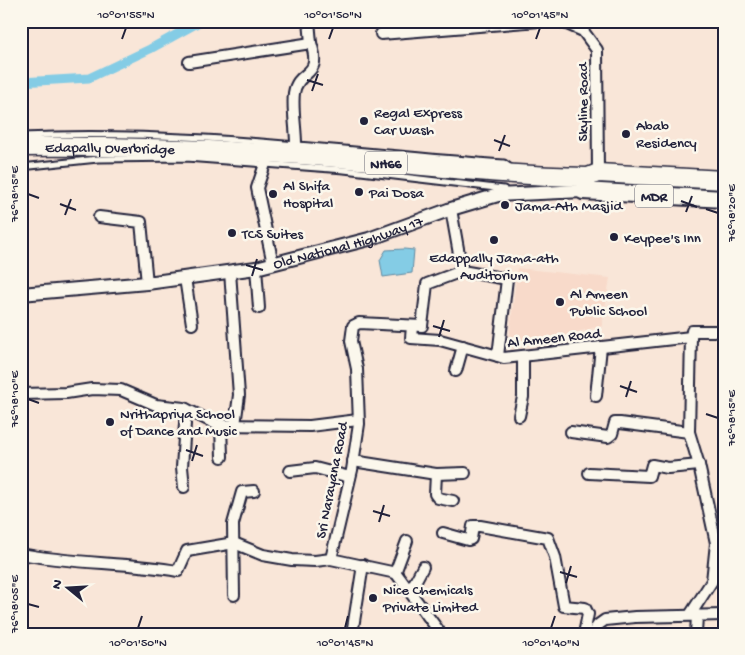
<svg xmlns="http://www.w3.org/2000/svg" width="745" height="655" font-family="'Gochi Hand',sans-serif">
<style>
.built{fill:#f8daca}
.water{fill:#84cce5;stroke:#5d88a1}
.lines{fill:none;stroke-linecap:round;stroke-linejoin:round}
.canal{stroke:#84cce5;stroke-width:9}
.service-casing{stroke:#22223b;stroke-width:9}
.minor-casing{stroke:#22223b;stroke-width:14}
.tertiary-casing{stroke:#22223b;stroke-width:16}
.primary-casing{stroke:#22223b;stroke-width:20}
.trunk-casing{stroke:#22223b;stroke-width:21}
.service{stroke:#fbf7ec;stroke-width:5}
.minor{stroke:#fbf7ec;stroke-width:10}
.tertiary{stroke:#fbf7ec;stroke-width:12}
.primary{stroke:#fbf7ec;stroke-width:16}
.trunk{stroke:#fbf7ec;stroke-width:18}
.ticks{fill:none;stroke:#22223b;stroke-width:2}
.poi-dot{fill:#22223b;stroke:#fbf7ec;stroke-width:2}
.labels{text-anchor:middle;stroke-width:5;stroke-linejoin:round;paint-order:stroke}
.shield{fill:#fbf7ec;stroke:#636270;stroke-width:1}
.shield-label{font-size:14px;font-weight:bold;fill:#22223b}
.street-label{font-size:15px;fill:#22223b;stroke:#fbf7ec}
.poi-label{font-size:15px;fill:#22223b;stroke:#fbf7ec;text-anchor:start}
.neatline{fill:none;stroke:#22223b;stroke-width:2}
.ticks-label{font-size:12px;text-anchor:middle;fill:#22223b}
</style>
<rect width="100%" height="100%" fill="#f9e6d8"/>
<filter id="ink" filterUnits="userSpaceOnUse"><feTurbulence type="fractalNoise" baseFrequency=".02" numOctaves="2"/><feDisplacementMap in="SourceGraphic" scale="10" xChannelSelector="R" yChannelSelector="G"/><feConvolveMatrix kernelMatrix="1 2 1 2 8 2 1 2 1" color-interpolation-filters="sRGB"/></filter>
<g filter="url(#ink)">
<path class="built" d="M517,268L610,278L602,326L508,349Z"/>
<path class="water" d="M404,249L414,250L412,273L383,277L380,260L386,250Z"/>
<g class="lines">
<path class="canal" d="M21,82L89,78L150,49L201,21"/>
<g class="service-casing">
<g id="service">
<path d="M21,136C182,128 344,151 504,163L511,168"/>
<path d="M21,167L98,159L186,158L344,170L504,189"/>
</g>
</g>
<g class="minor-casing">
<g id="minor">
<path d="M309,21L311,43"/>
<path d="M560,21L583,31L597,50L598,173"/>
<path d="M381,34L539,21"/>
<path d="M189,62L311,43C323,79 298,68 294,93C292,109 296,128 296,144"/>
<path d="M265,164L257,188L273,264"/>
<path d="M451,209L462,271L507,279L498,356L504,358L691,337L689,432L699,465L716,543L712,581L690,615"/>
<path d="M99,217L141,222L147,283"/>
<path d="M256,268L259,308"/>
<path d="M230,272L239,395L235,425"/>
<path d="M185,278L192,324"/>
<path d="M412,326L411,338L440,340L498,356"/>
<path d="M691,337L692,331H724"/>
<path d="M456,371L463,346"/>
<path d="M21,394L66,393L92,389L121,390L156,405L184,408L218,425L310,426L358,420"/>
<path d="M596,396L601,347"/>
<path d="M519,416L523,397V356"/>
<path d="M221,425L222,457"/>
<path d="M571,432L608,437L612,434L615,423H620L689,432"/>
<path d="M353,461L436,474L465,473"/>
<path d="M290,471L315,468L350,477"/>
<path d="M589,473L649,476L652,465L668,468L699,465"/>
<path d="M436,474L435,494L438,498L453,501"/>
<path d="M184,487L182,467L186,409"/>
<path d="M443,533L468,540L471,539L473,526H480L548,538L555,557L564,606L585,608L588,614L584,634"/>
<path d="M21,554C73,564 126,562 178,571L187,551L234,543L263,555L292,560L315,561L331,559"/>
<path d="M395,573L407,541"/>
<path d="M410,591L423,567"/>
<path d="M234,595L233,524L242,492L254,491"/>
<path d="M352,634L363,565"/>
<path d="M441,634L396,573L331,559L352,470L359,424L357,369L351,341L353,326L359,323L422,326L427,284L462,271"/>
<path d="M592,634L598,625L605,620L635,617L724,615"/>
<path d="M696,634L697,615"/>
</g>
</g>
<g class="tertiary-casing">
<g id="tertiary">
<path id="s1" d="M21,294L147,283L256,268L369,239L451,209L498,195L583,191"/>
</g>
</g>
<g class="primary-casing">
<path id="primary" d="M588,177L583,191L724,199"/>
</g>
<g class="trunk-casing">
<g id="trunk">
<path id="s2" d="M21,147C115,146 208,149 301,155C397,162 492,176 588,177L598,173L724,180"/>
</g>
</g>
<use href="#service" class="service"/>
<use href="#minor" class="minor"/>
<use href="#tertiary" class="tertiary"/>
<use href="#primary" class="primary"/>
<use href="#trunk" class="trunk"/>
</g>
</g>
<path class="ticks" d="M122,39L126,28M329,39L333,28M536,39L540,28M307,80L323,85M312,91L318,74M494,140L510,146M499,151L505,135M28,194L39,198M681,201L697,207M60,204L76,210M706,209L718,213M686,212L692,196M65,215L71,199M246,265L263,270M252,276L257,259M433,326L450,331M439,337L444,320M620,386L637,392M626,397L631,381M28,399L39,403M706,414L718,418M186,450L203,456M192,461L197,445M373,511L390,516M379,522L384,505M560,572L577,577M566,583L571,566M28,604L39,607M138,628L142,616M345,628L348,616M551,628L555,616"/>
<g class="poi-dot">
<circle cx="364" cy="121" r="5"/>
<circle cx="626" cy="134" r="5"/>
<circle cx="359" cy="192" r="5"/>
<circle cx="273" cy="194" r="5"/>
<circle cx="505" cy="205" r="5"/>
<circle cx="232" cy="233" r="5"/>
<circle cx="614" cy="237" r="5"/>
<circle cx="494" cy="240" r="5"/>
<circle cx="560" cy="302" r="5"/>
<circle cx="110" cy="422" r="5"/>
<circle cx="373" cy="598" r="5"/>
</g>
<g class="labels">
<g class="shield">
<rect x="365" y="151.5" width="42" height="23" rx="4"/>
<rect x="635" y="184.5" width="38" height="23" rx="4"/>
</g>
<g class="shield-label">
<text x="386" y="168">NH66</text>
<text x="654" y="201">MDR</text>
</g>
<g class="street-label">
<text transform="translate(582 102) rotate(-90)" y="5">Skyline Road</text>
<text dy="5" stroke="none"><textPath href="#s2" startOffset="89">Edapally Overbridge</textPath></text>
<text dy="5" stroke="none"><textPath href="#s1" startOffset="332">Old National Highway 17</textPath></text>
<text transform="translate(554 337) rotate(-6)" y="5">Al Ameen Road</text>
<text transform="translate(331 480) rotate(-79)" y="5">Sri Narayana Road</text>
</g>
<g class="poi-label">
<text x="374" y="117">Regal Express<tspan x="374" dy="17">Car Wash</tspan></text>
<text x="636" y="130">Abab<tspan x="636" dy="17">Residency</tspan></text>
<text x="283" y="190">Al Shifa<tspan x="283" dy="17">Hospital</tspan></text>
<text x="369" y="197">Pai Dosa</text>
<text x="515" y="210">Jama-Ath Masjid</text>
<text x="242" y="238">TCS Suites</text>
<text x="624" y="242">Keypee's Inn</text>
<text x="494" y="262" text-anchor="middle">Edappally Jama-ath<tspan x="494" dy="17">Auditorium</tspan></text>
<text x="570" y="298">Al Ameen<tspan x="570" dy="17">Public School</tspan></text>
<text x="120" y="418">Nrithapriya School<tspan x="120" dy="17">of Dance and Music</tspan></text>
<text x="383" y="594">Nice Chemicals<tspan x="383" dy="17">Private Limited</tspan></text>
</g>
</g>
<rect width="745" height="655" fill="none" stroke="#fbf7ec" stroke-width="55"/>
<g transform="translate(68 588) rotate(288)" stroke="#fbf7ec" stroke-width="4" paint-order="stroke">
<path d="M0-4L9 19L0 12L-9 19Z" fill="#22223b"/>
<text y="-8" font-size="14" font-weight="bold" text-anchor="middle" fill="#22223b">N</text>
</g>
<rect x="28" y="28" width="690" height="600" class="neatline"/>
<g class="ticks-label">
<text x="126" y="18">10°01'55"N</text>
<text x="333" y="18">10°01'50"N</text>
<text x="540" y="18">10°01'45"N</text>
<text transform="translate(14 194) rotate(-90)" y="4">76°18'15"E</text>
<text transform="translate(731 213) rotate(-90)" y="4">76°18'20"E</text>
<text transform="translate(14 399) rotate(-90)" y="4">76°18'10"E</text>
<text transform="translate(731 418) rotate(-90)" y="4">76°18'15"E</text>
<text transform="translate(14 604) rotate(-90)" y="4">76°18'05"E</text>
<text x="138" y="646">10°01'50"N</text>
<text x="345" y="646">10°01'45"N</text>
<text x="551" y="646">10°01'40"N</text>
</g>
</svg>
